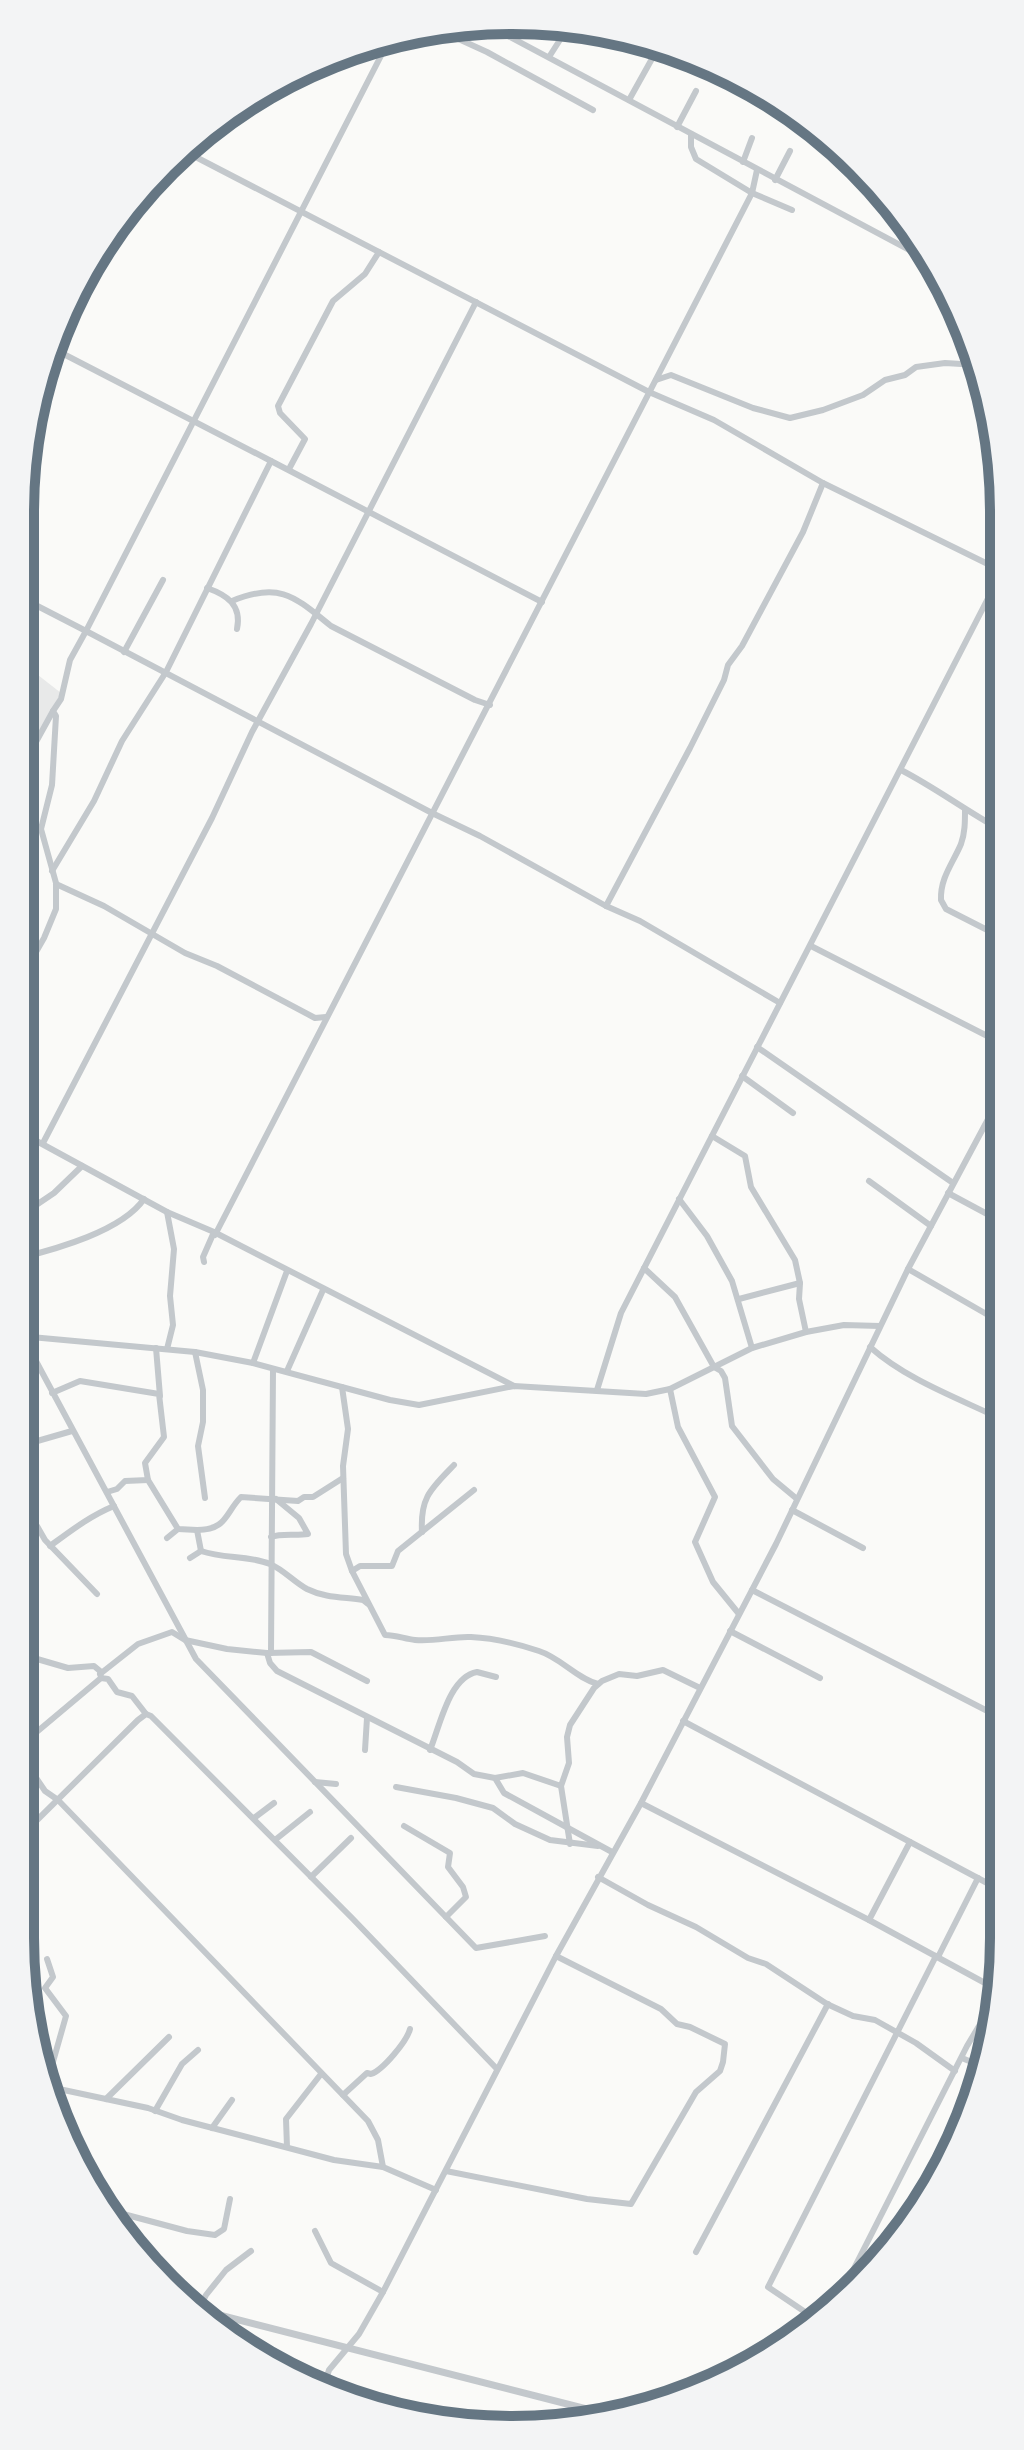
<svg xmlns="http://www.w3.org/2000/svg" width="1024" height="2450" font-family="'Fira Sans Condensed',sans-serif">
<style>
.built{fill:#e8e9e9}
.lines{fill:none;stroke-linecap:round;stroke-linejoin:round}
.minor{stroke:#c3c8cc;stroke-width:6}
.tertiary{stroke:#c3c8cc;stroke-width:7}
.rim{fill:none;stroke:#657683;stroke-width:10}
</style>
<rect width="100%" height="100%" fill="#fafaf8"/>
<path class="built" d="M20,661L61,693L20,769Z"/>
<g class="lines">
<g class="minor">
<path d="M480,21L930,261"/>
<path d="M441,31L487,52L593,110"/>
<path d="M549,57L565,32"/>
<path d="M629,100L658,48"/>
<path d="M677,127L696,91"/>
<path d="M691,134V147L696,159L752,193L792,210"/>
<path d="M188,153L649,392L714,420L823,483L1000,570"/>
<path d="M743,162L752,138"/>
<path d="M775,180L790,151"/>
<path d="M50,347L271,461L166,672L122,741L94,801L52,871"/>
<path d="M656,380L671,375L753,408L790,418L823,410L863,395L885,380L905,375L916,367L945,363L978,365"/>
<path d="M271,461L542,602"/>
<path d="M289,469L305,439L280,413L278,406L333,301L365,274L379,252"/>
<path d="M207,588C227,595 242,605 237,629"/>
<path d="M20,597L86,631L386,46"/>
<path d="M232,601C280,581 295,597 331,626L475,700L490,705"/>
<path d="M985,607L1000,615"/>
<path d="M124,652L163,580"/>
<path d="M901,770C936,788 966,811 1001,830"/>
<path d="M20,771L53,711"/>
<path d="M965,810C965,822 965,833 961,844C953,863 940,878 941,900L946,909L1001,937"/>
<path d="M56,884L104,906L185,953L217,966L315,1018L326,1017"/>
<path d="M606,906L690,748L724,680L728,665L742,646L803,532L823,483"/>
<path d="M811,946L1001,1043"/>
<path d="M20,980L44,938L56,909V883L41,829L52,785L56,716L53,711L61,699L70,660L86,631L432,813L480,836L606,906L640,921L780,1003"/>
<path d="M757,1047L953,1183"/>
<path d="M20,1063C31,1043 29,1019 20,999"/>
<path d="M742,1076L793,1113"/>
<path d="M991,1115L1002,1121"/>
<path d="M20,1132L167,1212L214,1232L514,1386"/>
<path d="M712,1136L745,1156L751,1187L795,1260L800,1283L799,1299L806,1332"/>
<path d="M43,1143L212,818L252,732L311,624L476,302"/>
<path d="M869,1181L931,1226"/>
<path d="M948,1193L1002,1222"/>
<path d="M679,1199L707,1236L732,1281L752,1348"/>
<path d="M20,1216L54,1193L82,1166"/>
<path d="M215,1235L752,193L757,170"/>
<path d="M20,1258C56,1249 122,1231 144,1199"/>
<path d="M204,1262L203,1257L214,1232"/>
<path d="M644,1268L675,1297L714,1367L721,1371L725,1378L732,1426L773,1479L797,1499"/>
<path d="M908,1269L1002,1323"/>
<path d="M739,1299L800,1283"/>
<path d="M22,1335L196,1659L476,1948L545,1936"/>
<path d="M20,1336L195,1352L253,1363L390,1400L419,1405L514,1386L646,1394L670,1389L752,1348L806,1332L844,1325L880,1326"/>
<path d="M870,1347C907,1380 958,1398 1003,1420"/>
<path d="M156,1348L160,1396"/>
<path d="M167,1349L173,1325L170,1296L174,1249L167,1212"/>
<path d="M195,1352L203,1390V1422L198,1446L205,1498"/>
<path d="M253,1363L287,1271"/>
<path d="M287,1371L323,1290"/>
<path d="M342,1387L348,1429L343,1466L346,1554L352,1571L385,1635C396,1635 405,1639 415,1640C434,1642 453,1636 471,1637C493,1638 518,1644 539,1651C561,1658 576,1678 598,1684"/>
<path d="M670,1389L678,1427L715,1497L695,1542L713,1582L739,1614"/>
<path d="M597,1390L621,1313L1000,575"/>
<path d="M52,1393L80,1381L159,1394L164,1437L145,1463L148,1480L125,1481L117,1489L107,1492"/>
<path d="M20,1446L72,1431"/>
<path d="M148,1480L178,1529L197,1530"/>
<path d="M792,1510L863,1548"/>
<path d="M20,1512L37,1526L45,1540L97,1594"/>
<path d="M422,1532C420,1497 431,1489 454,1465"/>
<path d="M271,1537C281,1533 296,1536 308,1534L299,1518L276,1499"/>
<path d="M167,1538L178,1529"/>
<path d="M50,1546C72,1530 90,1516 114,1506"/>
<path d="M201,1551L197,1530C227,1530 225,1513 241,1497L298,1501L304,1497H313L343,1478"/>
<path d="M190,1558L201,1551C224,1559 248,1555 270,1564C284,1570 294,1582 307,1589C325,1598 344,1597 363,1600L368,1604"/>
<path d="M352,1571L360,1566H392L398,1551L474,1490"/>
<path d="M752,1590L1003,1719"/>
<path d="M20,1610L35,1645V1658"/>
<path d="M730,1631L820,1678"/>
<path d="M267,1653L270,1663L277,1671L457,1762L474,1774L495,1778L504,1793L612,1852"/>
<path d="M271,1653L273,1369"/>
<path d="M20,1654L68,1668L94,1666L100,1671L101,1678L108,1679L117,1692L132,1696L146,1714"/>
<path d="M100,1674L138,1644L172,1632L185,1640L227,1649L267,1653L311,1652L367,1681"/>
<path d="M683,1721L1004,1892"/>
<path d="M20,1746L101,1678"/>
<path d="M365,1750L367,1718"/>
<path d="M430,1750C440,1726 449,1677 477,1672L496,1677"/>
<path d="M20,1754L45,1791L58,1800L368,2121L378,2140L383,2167"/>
<path d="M495,1778L523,1773L561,1786"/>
<path d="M315,1782L336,1784"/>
<path d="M396,1787L456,1798L493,1808L515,1824L550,1840L598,1846"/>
<path d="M641,1803L869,1920L996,1989"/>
<path d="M254,1818L274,1803"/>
<path d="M404,1826L450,1853L448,1867L463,1887L466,1897L446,1917"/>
<path d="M20,1837L138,1720L146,1714L151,1716L352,1918L497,2069"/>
<path d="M275,1840L310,1812"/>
<path d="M570,1844L561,1786L569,1763L567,1737L570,1725L594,1688L602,1681L619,1674L637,1676L663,1670L700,1688"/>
<path d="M311,1877L351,1838"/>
<path d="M598,1877L648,1905L696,1927L748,1958L766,1964L827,2004L853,2016L875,2020L916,2043L955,2071"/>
<path d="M869,1920L910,1842"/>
<path d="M938,1957L978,1878"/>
<path d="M962,2058L983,2067"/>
<path d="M45,2086L148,2108L182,2120L334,2160L383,2167L436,2190"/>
<path d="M45,2090L66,2016L45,1988L53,1977L47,1959"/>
<path d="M343,2095L367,2073L371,2074C383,2070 407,2041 410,2029"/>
<path d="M106,2099L169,2037"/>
<path d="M155,2111L182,2064L198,2050"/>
<path d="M212,2128L232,2100"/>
<path d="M287,2147L286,2119L321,2074"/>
<path d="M446,2171L587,2199L631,2204L696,2092L720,2071L723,2062L725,2044L690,2027L677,2024L661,2009L556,1956"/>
<path d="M112,2211L187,2231L215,2235L224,2229L230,2199"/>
<path d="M315,2231L331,2263L383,2292"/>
<path d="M696,2252L828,2004"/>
<path d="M839,2298L967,2046L994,2001"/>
<path d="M199,2309L206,2295L226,2270L251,2251"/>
<path d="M814,2318L768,2287L936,1956"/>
<path d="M324,2386L329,2370L359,2334L383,2292L556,1956L641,1803L776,1544L908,1269L1002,1093"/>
<path d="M568,2417L578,2421"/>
</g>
<path class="tertiary" d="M200,2310L618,2417"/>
</g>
<path d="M0 0H1024V2450H0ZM512 34H512A478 478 0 0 1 990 512V1938A478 478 0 0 1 512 2416H512A478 478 0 0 1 34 1938V512A478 478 0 0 1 512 34Z" fill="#f3f4f5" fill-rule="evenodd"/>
<path class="rim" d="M512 34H512A478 478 0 0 1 990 512V1938A478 478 0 0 1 512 2416H512A478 478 0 0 1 34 1938V512A478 478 0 0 1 512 34Z"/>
</svg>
